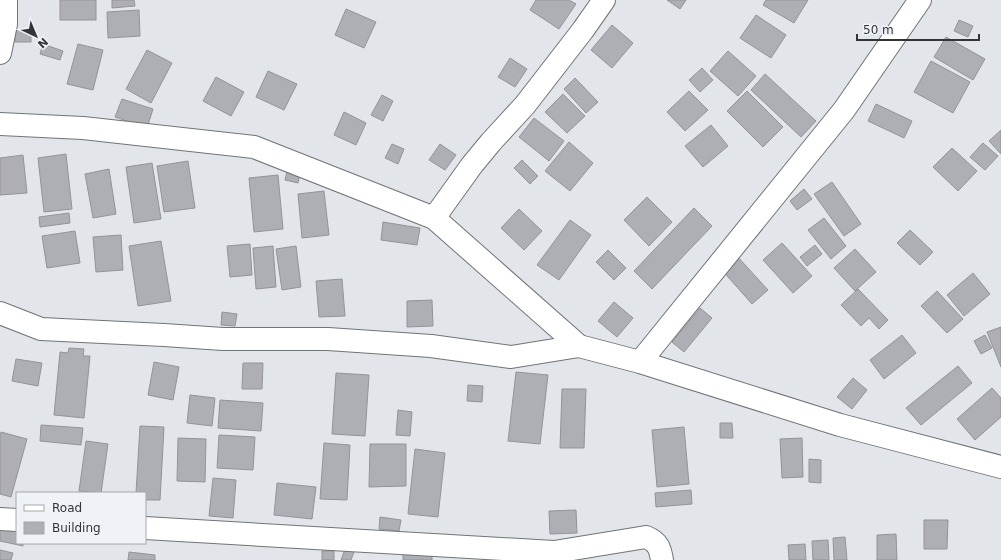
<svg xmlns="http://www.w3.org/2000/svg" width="1001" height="560" font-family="'DejaVu Sans',sans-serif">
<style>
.building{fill:#aeafb4;stroke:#939398}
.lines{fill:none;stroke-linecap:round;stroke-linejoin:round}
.minor-casing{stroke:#707378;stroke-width:24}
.minor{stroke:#fff;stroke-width:22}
</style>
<rect width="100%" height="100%" fill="#e2e6ea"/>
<g class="building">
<rect x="60" y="0" width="36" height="20"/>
<path d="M112,0H134L135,6L112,8Z"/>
<path d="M536,0H569L576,4L559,29L530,10Z"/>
<path d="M667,0H686L680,9Z"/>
<path d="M766,0H808L794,23L763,5Z"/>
<path d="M346,9L376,22L364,48L335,35Z"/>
<path d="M139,10L140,36L108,38L107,12Z"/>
<path d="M756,15L786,35L771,58L740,38Z"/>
<path d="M959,20L973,26L968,37L954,31Z"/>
<path d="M612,25L633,43L612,68L591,50Z"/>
<rect x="15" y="30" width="16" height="12"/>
<path d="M946,37L985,59L973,80L934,57Z"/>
<path d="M43,44L63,51L60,60L40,54Z"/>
<path d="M78,44L103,50L93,90L67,84Z"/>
<path d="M147,50L172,63L151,103L126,89Z"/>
<path d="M728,51L756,76L738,96L710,71Z"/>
<path d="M510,58L527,69L515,87L498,77Z"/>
<path d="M931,61L970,82L953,113L914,92Z"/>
<path d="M702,68L713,80L700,92L689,80Z"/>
<path d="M268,71L297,84L284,110L256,97Z"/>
<path d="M765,74L816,121L801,137L751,90Z"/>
<path d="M216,77L244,92L231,116L203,101Z"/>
<path d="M575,78L598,102L586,113L564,89Z"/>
<path d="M689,91L708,110L685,131L667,112Z"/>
<path d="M747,91L783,127L763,147L727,111Z"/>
<path d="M563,94L585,116L567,133L545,112Z"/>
<path d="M382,95L393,101L383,121L371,115Z"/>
<path d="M122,99L153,109L147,128L115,117Z"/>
<path d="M876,104L912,121L904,138L868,121Z"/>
<path d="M344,112L366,123L356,145L334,135Z"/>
<path d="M534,118L564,141L549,161L519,137Z"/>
<path d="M711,125L728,146L703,167L685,146Z"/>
<path d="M1001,130V154L989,141Z"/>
<path d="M569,142L593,163L570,191L545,171Z"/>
<path d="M983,143L998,156L985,170L970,157Z"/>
<path d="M392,144L404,149L398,164L385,158Z"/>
<path d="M440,144L456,155L445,170L429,160Z"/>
<path d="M952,148L977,171L958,191L933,167Z"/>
<path d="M66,154L72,209L44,212L38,158Z"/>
<path d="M23,155L27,193L0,195V158Z"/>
<path d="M522,160L538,176L530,184L514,168Z"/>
<path d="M188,161L195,208L164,212L157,166Z"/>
<path d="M152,163L161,219L134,223L126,167Z"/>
<path d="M288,167L301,170L298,183L285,180Z"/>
<path d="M109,169L116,214L93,218L85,174Z"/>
<path d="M278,175L283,229L254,232L249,178Z"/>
<path d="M832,182L861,224L844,236L814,194Z"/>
<path d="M804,189L812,199L797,210L790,201Z"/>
<path d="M324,191L329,235L302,238L298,194Z"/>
<path d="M647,197L672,222L649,246L624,220Z"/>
<path d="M694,208L712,226L652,289L634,271Z"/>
<path d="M519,209L542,231L524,250L501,228Z"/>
<path d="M69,213L70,223L40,227L39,217Z"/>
<path d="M824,218L846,246L831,259L808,230Z"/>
<path d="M570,220L591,235L559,280L537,265Z"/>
<path d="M383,222L420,228L417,245L381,240Z"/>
<path d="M910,230L933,252L920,265L897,243Z"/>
<path d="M75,231L80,263L47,268L42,236Z"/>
<path d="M121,235L123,270L96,272L93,237Z"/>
<path d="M161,241L171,301L138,306L129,246Z"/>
<path d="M782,243L812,276L793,293L763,260Z"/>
<path d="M250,244L252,275L230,277L227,246Z"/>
<path d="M815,245L822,254L807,266L800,257Z"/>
<path d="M273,246L276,287L256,289L253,248Z"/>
<path d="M296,246L301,287L282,290L276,249Z"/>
<path d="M855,249L876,272L855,291L834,268Z"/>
<path d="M608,250L626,268L614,280L596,262Z"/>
<path d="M736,255L768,290L752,304L721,269Z"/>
<path d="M973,273L990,294L964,316L947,295Z"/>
<path d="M342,279L345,316L319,317L316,281Z"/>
<path d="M858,289L888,320L879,329L869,318L861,326L841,305Z"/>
<path d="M937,291L963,319L947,333L921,306Z"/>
<path d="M432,300L433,326L407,327V301Z"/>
<path d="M614,302L633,318L617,337L598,321Z"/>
<path d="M700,308L712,318L684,352L672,342Z"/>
<path d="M222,312L237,314L235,326L221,325Z"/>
<path d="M1001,327V367L987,332Z"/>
<path d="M902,335L916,353L884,379L870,360Z"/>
<path d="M985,335L992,348L981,354L974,341Z"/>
<path d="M69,348L84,349L83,356H90L84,418L54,415L60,352L68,353Z"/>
<path d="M16,359L42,363L38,386L12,381Z"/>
<path d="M154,362L179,367L173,400L148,395Z"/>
<path d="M243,363H263L262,389H242Z"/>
<path d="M958,366L972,383L921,425L906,408Z"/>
<path d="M516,372L548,375L540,444L508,441Z"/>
<path d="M336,373L369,375L365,436L332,434Z"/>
<path d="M853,378L867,390L852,409L837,397Z"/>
<path d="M468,385L483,386L482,402L467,401Z"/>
<path d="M992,388L1001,398V417L975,440L957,419Z"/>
<path d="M562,389H586L584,448H560Z"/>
<path d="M190,395L215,398L212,426L187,423Z"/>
<path d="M220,400L263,403L261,431L218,428Z"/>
<path d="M398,410L412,412L410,436L396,435Z"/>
<path d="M720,423H732L733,438H720Z"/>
<path d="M41,425L83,428L81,445L40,441Z"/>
<path d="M140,426L164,427L160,500H145V493H136Z"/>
<path d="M684,427L689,484L657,487L652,430Z"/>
<path d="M1,432L27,439L11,497L0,494V436Z"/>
<path d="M219,435L255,437L253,470L217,468Z"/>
<path d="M178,438L206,439L205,482L177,481Z"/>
<path d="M802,438L803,477L782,478L780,439Z"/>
<path d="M86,441L108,444L101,493L79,491Z"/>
<path d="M324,443L350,445L347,500L320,499Z"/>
<path d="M370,444H406V486L369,487Z"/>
<path d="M415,449L445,453L438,517L408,514Z"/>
<path d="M809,459L821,460V483L809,482Z"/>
<path d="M213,478L236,480L233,518L209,516Z"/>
<path d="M277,483L316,487L312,519L274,515Z"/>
<path d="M691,490L692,504L656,507L655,493Z"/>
<path d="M576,510L577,533L550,534L549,511Z"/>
<path d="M380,517L401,520L399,531L379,529Z"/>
<path d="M924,520H948L947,549H924Z"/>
<path d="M0,528L17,531V543H23V546L0,541Z"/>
<path d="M896,534L897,560H877V535Z"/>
<path d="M845,537L847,560H834L833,538Z"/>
<path d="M828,540L829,560H813L812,541Z"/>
<path d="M805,544L806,560H789L788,545Z"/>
<path d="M345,549L354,552L351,560H341Z"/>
<path d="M0,550L13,553L11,560H0Z"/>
<rect x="322" y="551" width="12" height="9"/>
<path d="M129,552L155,555V560H128Z"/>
<path d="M403,552L432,554V560H403Z"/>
</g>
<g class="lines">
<g class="minor-casing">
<g id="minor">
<path d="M0,53L6,24V0"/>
<path d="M0,124L83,128L254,147L434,218L579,346L640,362L840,425L1001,467"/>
<path d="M434,218L472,165L491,142L525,105L583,30L604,0"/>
<path d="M0,313L41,329L164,335L223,339H328L431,346L511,357L579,346"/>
<path d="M640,362L844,110L920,0"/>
<path d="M0,519L17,520"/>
<path d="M145,528L554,552L646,537C658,542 660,548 662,560"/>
</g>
</g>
<use href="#minor" class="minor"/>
</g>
<rect x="16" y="492" width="130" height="52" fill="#eff3f8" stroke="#a4a7aa"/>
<rect x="24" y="505" width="20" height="6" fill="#ffffff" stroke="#a4a7aa"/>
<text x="52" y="512" font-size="12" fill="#333436">Road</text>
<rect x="24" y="522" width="20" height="12" fill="#aeafb4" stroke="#a4a7aa"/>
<text x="52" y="532" font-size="12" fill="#333436">Building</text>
<g transform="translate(36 36) rotate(136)" stroke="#eff3f8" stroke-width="3" paint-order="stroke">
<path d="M0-3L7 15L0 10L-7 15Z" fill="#333436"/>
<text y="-6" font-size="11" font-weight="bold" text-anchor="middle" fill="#333436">N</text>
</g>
<path d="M857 34v6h122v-6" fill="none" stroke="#333436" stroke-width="2"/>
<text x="863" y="34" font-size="12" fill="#333436" stroke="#eff3f8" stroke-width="3" paint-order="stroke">50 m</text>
</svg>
